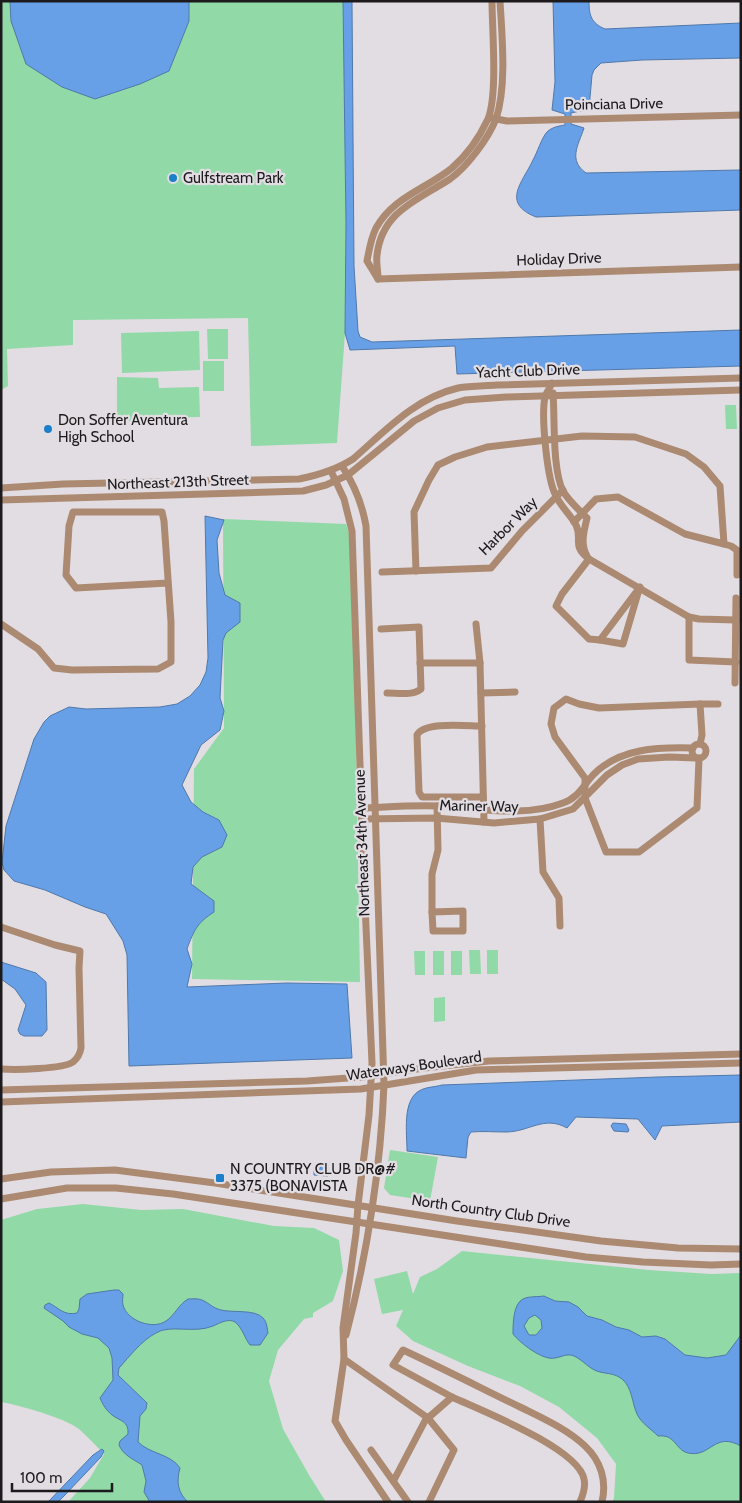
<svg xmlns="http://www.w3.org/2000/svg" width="742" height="1503" font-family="Cabin,sans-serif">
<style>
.green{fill:#91d9a7}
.water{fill:#67a0e7;stroke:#5078aa;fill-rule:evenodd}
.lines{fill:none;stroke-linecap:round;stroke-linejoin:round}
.minor{stroke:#ac8a71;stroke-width:7}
.poi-dot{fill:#1c7fca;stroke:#e2dde3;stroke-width:2}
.labels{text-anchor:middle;stroke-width:4.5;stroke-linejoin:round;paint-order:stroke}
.street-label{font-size:15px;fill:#1c1a1c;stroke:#e2dde3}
.poi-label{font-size:15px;fill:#1c1a1c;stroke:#e2dde3;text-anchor:start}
</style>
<rect width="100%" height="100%" fill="#e2dde3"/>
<g class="green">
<path d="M1,1H343L346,224L345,333L337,443L251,446L248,318L73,320V345L7,349L8,386L1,390Z"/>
<path d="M207,329H228V359H208Z"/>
<path d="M199,331L200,370L122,373L121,333Z"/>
<rect x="203" y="361" width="21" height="30"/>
<path d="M117,377L158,378L159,388L199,387L200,417L159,418V421H122L117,418Z"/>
<path d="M725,405H736L737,429H726Z"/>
<path d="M223,519L346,524L353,545L360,982L192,979L194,769L224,728Z"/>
<path d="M469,950H480L481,974H470Z"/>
<rect x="487" y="950" width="11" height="24"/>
<path d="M414,951H425V975H415Z"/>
<rect x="433" y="951" width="11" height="24"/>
<rect x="451" y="951" width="11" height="24"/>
<path d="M445,997V1021L434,1022V998Z"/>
<path d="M390,1150L438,1157L430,1201L390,1195L384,1188Z"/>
<path d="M83,1204L141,1210L183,1209L274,1226L314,1228L339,1240L343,1271L333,1301L313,1313V1317L304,1319L278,1350L269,1381L283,1429L309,1475L326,1502H68L90,1478L104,1454C96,1446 88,1437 79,1429C65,1418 19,1405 1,1402V1220L37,1209Z"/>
<path d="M462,1251L649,1270L711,1274L741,1273V1502H612L614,1498L616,1464L597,1438L559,1407L520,1386L468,1366L413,1341L396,1326L403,1310L382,1314L374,1279L407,1271L413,1294L420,1277L437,1269Z"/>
</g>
<g class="water">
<path d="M10,1H189V21L169,71L140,84L95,99L62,87L26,64L11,21Z"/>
<path d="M343,1H352L354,266L358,331L360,337L372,342L741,330V366L457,374L455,346L350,350L345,333L346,224Z"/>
<path d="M553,1H589C589,15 591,23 605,29L741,23V58L642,60L601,63L594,70L592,75L589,109L571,113V124L584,128C578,146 568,160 586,173L741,170V210L536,217C501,203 522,183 533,160C537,153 542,137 547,132C552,127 559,126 565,125V114L552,110L555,82Z"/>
<path d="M205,516L224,520L217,540L219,573L225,595L240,603V622L226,633L223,640L220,698L224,711L220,730L201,745L182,785L191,802L203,812L219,820L227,835L222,847L202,857L193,867L191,884L214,901V912C197,923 194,930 187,949L192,964L187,987L287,983L347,984L352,1058L129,1066L127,955L123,941L106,914L85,907L45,890L14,881L4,870L2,862L6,826L34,739L44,722L50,716L69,707L86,709L160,707L177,704L190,696L200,685L206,672L208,658Z"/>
<path d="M1,962L36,973L46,982L47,1030L42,1036H24L20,1034L18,1030L26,1005L15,989L1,979Z"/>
<path d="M741,1075V1122L662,1126L655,1140L638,1119L576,1117L567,1128C544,1115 529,1132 506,1132C494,1132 483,1131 471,1132L468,1137L466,1158L407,1151C407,1134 402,1101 419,1091C425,1087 435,1087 442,1085L658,1077Z"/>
<path d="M613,1123L626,1124L629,1130L628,1132L614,1131L611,1126Z"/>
<path d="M328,1165V1176L314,1175V1170L320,1169V1166Z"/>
<path d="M114,1290H119L123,1294C123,1297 122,1302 123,1305C127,1321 153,1330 166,1321C175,1315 179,1304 188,1299C193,1299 199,1298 204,1301C210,1304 213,1308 221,1310C233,1313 255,1309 263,1318C267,1322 267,1328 268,1333L260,1345H250C245,1339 242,1327 235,1322C228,1318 220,1323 213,1326C194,1334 170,1324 156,1333C141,1341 130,1356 119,1368L118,1375L147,1403L146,1409L140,1416L138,1442C150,1454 171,1454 180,1468C176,1482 178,1493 188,1502H150L144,1492L146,1481L142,1465C133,1459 123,1455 119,1445L120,1441L128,1434C129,1421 120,1421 112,1415C106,1410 103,1405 100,1398L113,1380L112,1358L109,1348L98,1338L82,1334L69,1327L63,1321L44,1308L45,1305L49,1303C59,1308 64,1316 77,1313L79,1309L80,1299L87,1294Z"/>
<path d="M544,1296L555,1301L569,1302L578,1307L587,1316L602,1320L616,1327L629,1330L642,1337L656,1336L665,1339L685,1355L707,1358L726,1355L741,1335V1446C714,1431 711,1458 688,1453C675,1450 676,1434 658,1436C651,1429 641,1423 637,1414C632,1403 632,1387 622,1379C614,1373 608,1374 600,1372C590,1370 583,1360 574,1356C567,1353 562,1357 555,1358C543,1361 520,1343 513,1334C513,1324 513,1304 523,1299C529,1296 538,1297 544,1296ZM535,1315L541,1320L542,1328L536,1335H529L524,1326L529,1318Z"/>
<path d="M102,1449L104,1451L101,1457L64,1496L58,1502H48L93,1455Z"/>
</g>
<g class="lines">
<g class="minor">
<path d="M491,118L507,121L741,115"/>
<path d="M378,278C378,271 376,263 377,255C382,211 418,200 450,179C467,167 488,139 496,119C507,86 502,36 500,1"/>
<path d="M378,279L741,267"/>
<path d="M378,279L367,261C369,250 371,238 376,228C393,197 426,189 452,168C467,155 480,136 488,119C498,94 492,30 492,1"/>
<path d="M552,383C550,388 546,393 545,397C541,416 547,480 556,496C561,507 571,515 576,525C583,540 571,545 589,559L689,617L699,619L736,620"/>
<path d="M553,393C555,418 552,469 563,491C568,500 579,510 587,518C584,531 580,544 587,556"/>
<path d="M342,466C354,484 362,503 366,526L384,1084C381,1166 367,1256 346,1335"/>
<path d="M331,471L344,499L352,531L364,881L372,1063L369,1115L358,1205L356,1233L343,1328L344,1359L428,1418L452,1397C480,1410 578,1448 584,1479C586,1487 583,1495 580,1502"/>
<path d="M1,488L63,484L299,479C319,475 336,470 353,459C385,431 415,398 458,388C470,386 484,386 497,385L741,378"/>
<path d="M1,500L303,491L326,485L348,475L414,421L438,408L465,400L506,397L741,390"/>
<path d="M724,544L731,546L737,550V575"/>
<path d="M589,559L562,594L556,606L589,639L600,640L640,587"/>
<path d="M416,571L414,512L429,480L438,465L455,457L487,447L582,436L635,437L686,454L704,467L720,486L724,544L685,534L618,497L596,499L574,522"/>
<path d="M382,572L491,568L522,531L563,490"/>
<path d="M689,617V660L736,662"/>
<path d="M1,624L38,649L54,668L72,670L158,669L171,662V622L164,521L162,512H73L69,526L66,575L76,588L168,583"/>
<path d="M476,624L480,663L484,822"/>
<path d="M381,629L419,627L421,689C412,696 398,693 387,693"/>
<path d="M600,640L623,644L638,593"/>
<path d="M420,663H480"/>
<path d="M735,683L736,598"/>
<path d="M481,693L515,692"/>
<path d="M700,704H718"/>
<path d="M482,726C467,726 424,721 417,735L419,792L422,797H483"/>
<circle cx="699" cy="751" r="7"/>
<path d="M699,759L697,808L639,852H606L585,798V778L555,737L551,724L554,708L566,699L579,704L599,708L700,704L702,735L700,744"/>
<path d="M362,808C387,807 413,805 438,806C480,808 523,818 563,803C578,798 583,786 593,775C619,748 658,747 693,748"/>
<path d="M362,819L436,818L494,823L540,819L573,809L607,775L622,765L638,759L669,757L696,758"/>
<path d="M540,819L543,872L559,898L560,926"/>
<path d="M463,911V931H433L432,912Z"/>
<path d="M432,912V874L438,850L437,806"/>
<path d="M1,927L55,945L80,951L79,968L81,1048C80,1054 78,1058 73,1062C63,1069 15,1070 1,1069"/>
<path d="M1,1090L307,1081L362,1077L424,1068L489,1061L741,1054"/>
<path d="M1,1102L361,1089L476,1070L741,1063"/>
<path d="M1,1179L51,1172L115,1170L215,1183L457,1221L601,1241L678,1248L741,1249"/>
<path d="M1,1199L67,1188H116L173,1194L586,1257L643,1262L711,1265L741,1264"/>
<path d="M344,1359L335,1421L346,1440L388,1502"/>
<path d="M452,1397L393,1365L403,1350C442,1368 481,1388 520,1407C542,1418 567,1429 585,1446C601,1461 607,1481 602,1502"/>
<path d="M428,1418L454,1450L429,1502"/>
<path d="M371,1450L408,1502"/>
<path d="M394,1480L427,1417"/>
</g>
</g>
<g class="poi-dot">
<circle cx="173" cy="178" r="5"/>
<circle cx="48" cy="429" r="5"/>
<rect x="215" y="1173" width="10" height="10" rx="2.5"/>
</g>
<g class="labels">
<g class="street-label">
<text transform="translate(614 104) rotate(-1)" y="5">Poinciana Drive</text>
<text transform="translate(559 259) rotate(-2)" y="5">Holiday Drive</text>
<text transform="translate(528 371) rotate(-2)" y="5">Yacht Club Drive</text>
<text transform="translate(178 482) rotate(-2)" y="5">Northeast 213th Street</text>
<text transform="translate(508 526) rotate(-45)" y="5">Harbor Way</text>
<text transform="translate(479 806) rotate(1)" y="5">Mariner Way</text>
<text transform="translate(362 843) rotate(-92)" y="5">Northeast 34th Avenue</text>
<text transform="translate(414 1066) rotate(-8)" y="5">Waterways Boulevard</text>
<text transform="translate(491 1211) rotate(8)" y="5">North Country Club Drive</text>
</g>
<g class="poi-label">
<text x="183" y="183">Gulfstream Park</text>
<text x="58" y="425">Don Soffer Aventura<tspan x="58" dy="17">High School</tspan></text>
<text x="230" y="1174">N COUNTRY CLUB DR@#<tspan x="230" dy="17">3375 (BONAVISTA</tspan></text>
</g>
</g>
<rect width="742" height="1503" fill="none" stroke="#1c1a1c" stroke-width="5"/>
<path d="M12 1483v8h100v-8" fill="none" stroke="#1c1a1c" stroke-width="2.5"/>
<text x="20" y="1483" font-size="15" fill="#1c1a1c" stroke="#e2dde3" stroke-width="4" paint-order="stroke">100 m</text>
</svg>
